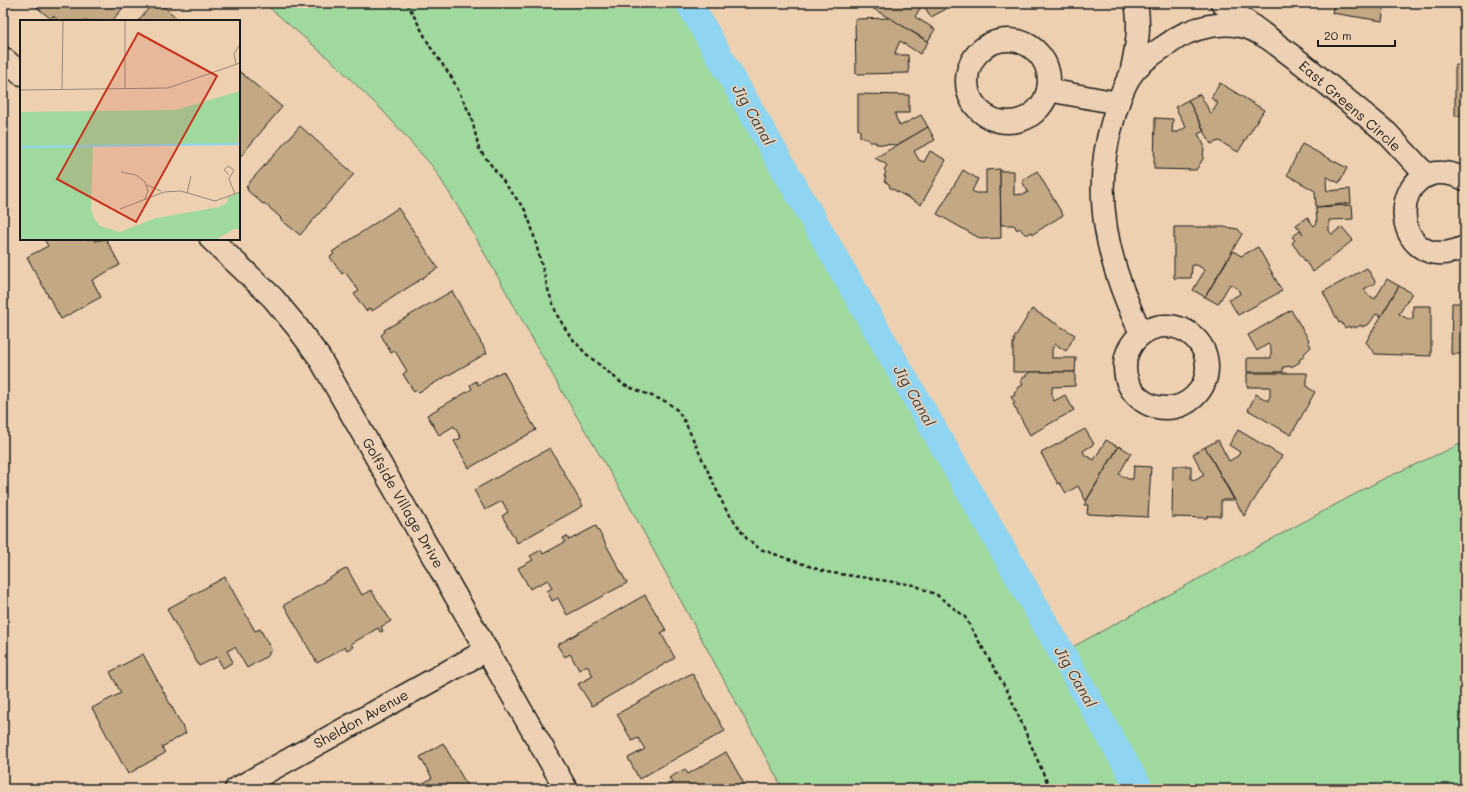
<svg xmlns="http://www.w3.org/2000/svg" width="1468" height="792" font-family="Mali,sans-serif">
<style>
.green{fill:#a0d99e;stroke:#5e7a5d}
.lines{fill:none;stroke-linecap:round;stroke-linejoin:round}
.canal{stroke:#8fd4f1;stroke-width:27}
.building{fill:#c2a883;stroke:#1c1c1c}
.minor-casing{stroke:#1c1c1c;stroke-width:25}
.path{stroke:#1c1c1c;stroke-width:2.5;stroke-dasharray:4 3;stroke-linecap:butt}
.minor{stroke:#edd1b4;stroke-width:22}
.labels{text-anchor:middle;stroke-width:3;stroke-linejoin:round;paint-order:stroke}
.street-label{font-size:14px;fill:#1c1c1c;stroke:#edd1b4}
.water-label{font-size:15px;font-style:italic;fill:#334147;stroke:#edd1b4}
.inset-river{fill:none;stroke:#8fd4f1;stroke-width:2}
.inset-road{fill:none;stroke:#998874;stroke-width:1}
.view{fill:#c8321e;fill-opacity:0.15;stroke:#c8321e;stroke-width:2}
.inset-edge{fill:none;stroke:#1c1c1c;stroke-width:2}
</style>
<rect width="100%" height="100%" fill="#edd0af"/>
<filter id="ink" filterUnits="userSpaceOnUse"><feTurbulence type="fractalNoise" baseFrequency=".025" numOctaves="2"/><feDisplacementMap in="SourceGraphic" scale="8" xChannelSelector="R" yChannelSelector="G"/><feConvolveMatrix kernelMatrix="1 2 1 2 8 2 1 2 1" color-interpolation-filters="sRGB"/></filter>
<g filter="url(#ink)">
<path class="green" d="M264,3H690L1054,657L1381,480L1465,442V789H783L624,496L560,388L466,220L433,167L384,112L335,64Z"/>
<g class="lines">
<path class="canal" d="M689,3L1140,789"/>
</g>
<g class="building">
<path d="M36,3H127L112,21H59L53,16L51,19L34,5Z"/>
<path d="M153,3H160L180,21H138Z"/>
<path d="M881,3H943L946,9L931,17L924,6L920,8L915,17L935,29L928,41L872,8Z"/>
<path d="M1334,3H1385L1382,21L1332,13Z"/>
<path d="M890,18L928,42L920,54L900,41L896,50L895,55H908L909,73L856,74L855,19Z"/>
<rect x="1455" y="65" width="10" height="51"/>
<path d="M239,71L282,107L239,158Z"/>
<path d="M1220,83L1264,110L1238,152L1219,141L1211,144L1188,100L1200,94L1211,114L1218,103L1211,98Z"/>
<path d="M858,94L909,95V113H895L896,118L900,126L921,115L928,127L897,145L876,144V142H869V140L860,137V130H858Z"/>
<path d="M1188,100L1204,131L1198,134L1204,145L1203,159L1196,170L1154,169L1155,118L1173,119L1172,132H1178L1186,127L1175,107Z"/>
<path d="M300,126L354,174L300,235L280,219L281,218L264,203L263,204L247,190L248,188L246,186Z"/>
<path d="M928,127L935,140L914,151L919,160L924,162L930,151L946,160L921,205L889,187L890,185L884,181L886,177L884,176L886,172L884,170L887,165L875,158Z"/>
<path d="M1302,144L1347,168L1339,183L1327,177L1326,182L1327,191L1350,189L1351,203L1316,207L1315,191L1287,175Z"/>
<path d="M1000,169L1001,238L981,239L937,214L963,170L978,179L972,191L976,193H986V170Z"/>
<path d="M1000,171H1014V195L1024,194L1028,192L1022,181L1037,171L1063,215L1033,234L1032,232L1026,235L1019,228L1017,230L1014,225H1001Z"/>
<path d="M1352,205L1353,219L1329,220V231L1332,234L1342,227L1353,240L1313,272L1292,243L1295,240L1292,237L1300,231L1303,234L1296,225L1307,217L1314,226L1317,223L1316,207Z"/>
<path d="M398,208L438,268L372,311L370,308L366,311L354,294L359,291L345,272L342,274L330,257L334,254L332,252Z"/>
<path d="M1174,227H1224L1238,229L1242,234L1205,297L1193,290L1205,270L1197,265H1192L1191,278H1174Z"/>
<path d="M44,239H94L95,241L106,239L120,265L92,280L101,297L61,319L27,257L48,246Z"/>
<path d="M1258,247L1282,291L1238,315L1229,300L1240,294L1238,289L1230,284L1218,304L1205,297L1233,251L1241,256Z"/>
<path d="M1367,268L1376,283L1364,289L1367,294L1375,299L1387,279L1399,286L1381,316L1376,314L1369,324L1362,327L1361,325L1355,328L1354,326L1350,328L1349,326L1345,328L1341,322L1339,323L1323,292Z"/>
<path d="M1399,286L1412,293L1399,314L1408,319H1413V306H1431V356L1375,354L1366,342Z"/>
<path d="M452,291L487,353L419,392L417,390L414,392L403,374L407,371L395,351L391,353L381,335L385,332L384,330Z"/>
<path d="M1452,303H1465V354H1451Z"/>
<path d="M1032,309L1075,335L1066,351L1055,344L1052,349V358H1076L1075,372H1013V343L1015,340H1013Z"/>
<path d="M1291,310L1309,340L1308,341L1311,347L1304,354L1305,356L1299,360L1300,362L1293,366L1283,367V372H1247V358H1271V348L1268,344L1257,351L1248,335Z"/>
<path d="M503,371L536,430L469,468L454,441L461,438L454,426L439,435L427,415L472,389L470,385L476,381L478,385Z"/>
<path d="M1030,372H1075V386L1052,387V396L1054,401L1065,395L1074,410L1030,435L1013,404L1015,403L1011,397L1015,395L1014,393L1018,390L1017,388L1023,385L1020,380Z"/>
<path d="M1247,373H1307V387L1315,392L1291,435L1248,410L1256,394L1268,401L1270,396V387H1247Z"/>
<path d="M1085,429L1094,444L1083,451L1085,455L1094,460L1106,440L1118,447L1086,501L1078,486L1066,493L1060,483L1058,484L1041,453Z"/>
<path d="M1238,430L1282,456L1244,516L1205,447L1218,440L1229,461L1238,456L1240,452L1229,445Z"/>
<path d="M1119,446L1131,453L1119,474L1128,479H1133L1134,466L1151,467L1148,517L1087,514L1088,505H1084Z"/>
<path d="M1205,447L1234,500H1221V516H1207V518L1172,517L1173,466H1191V479L1196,480L1204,475L1193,454Z"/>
<path d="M550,448L583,506L517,543L502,516L508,512L502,501L485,510L474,490Z"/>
<path d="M596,526L627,583L567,615L558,598L552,601L547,591L552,588L548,580L530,589L518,568L533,560L530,556L541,550L543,554L565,542L563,538L567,536L569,540Z"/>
<path d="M347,568L362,595L371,590L391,621L381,627L383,631L380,632L378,628L351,644L353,647L347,650L345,647L317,663L284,605Z"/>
<path d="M225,577L255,631L260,629L272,651L268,653L269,655L247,668L235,647L227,651L233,662L223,668L217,657L199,666L167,609Z"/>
<path d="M645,595L666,630L661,633L675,658L592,706L578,684L593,676L587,665L579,670L570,654L565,657L557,645Z"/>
<path d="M143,654L186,733L162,747L165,753L128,774L92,708L121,693L110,672Z"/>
<path d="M692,673L725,731L639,779L628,758L645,749L638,738L632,741L617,714Z"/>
<path d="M443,743L469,789H413L432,778L420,757Z"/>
<path d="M726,752L747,789H661L672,783L669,778L685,769L688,774Z"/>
</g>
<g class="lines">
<g class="minor-casing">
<g id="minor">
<path d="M1222,3L1304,65L1387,133L1427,176"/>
<circle cx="1008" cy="81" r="41"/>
<path d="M3,58L21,74"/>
<path d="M1131,74C1136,50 1141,28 1136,3"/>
<path d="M1048,90L1118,103"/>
<path d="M1465,179C1384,143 1385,283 1465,247"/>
<path d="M211,239L273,298L297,327L319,357L566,789"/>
<circle cx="1166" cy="367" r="41"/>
<path d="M1141,333C1108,265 1090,194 1113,120C1117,105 1122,88 1131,75C1138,64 1157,51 1168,44C1190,27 1225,19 1251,29C1258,32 1264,36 1270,39"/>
<path d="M236,789L487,650"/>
</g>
</g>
<path class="path" d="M407,3L431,48L452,78L471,116L479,149L525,210L531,225L549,293L557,315L570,336L585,353L624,385L667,402L677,410L685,422L725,508L747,539L760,549L826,572L914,585L937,595L965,617L1009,694L1050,789"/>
<use href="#minor" class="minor"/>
</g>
</g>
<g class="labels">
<g class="street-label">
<text transform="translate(1350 106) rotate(41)" y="5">East Greens Circle</text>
<text transform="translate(403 503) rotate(60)" y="5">Golfside Village Drive</text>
<text transform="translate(361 719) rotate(-29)" y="5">Sheldon Avenue</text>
</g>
<g class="water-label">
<text transform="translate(753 115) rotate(60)" y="5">Jig Canal</text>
<text transform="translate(914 396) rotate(60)" y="5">Jig Canal</text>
<text transform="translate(1075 677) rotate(60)" y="5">Jig Canal</text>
</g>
</g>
<g transform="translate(20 20)">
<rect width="220" height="220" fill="#edd0af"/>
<path d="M220,71L218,125H73L71,188L74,198L80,206L100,212L136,198L199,187L208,182L207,178L220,172V209H214L197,219H0V92L156,90Z" fill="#a0d99e"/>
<path class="inset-river" d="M0,127L220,124"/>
<path class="inset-road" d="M105,1V69M216,44L214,34L220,24M0,70L148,68L220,43M42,70L43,1M101,152L116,155L125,162L128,171L125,179M209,155L204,150L208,146L214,150L209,159L215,174M127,165L141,171M167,173L171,156M100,189L144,172L161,171L195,181L220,172"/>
<path class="view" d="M118,13L197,56L116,202L37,159Z"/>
<rect width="220" height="220" class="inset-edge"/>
</g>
<rect width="1468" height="792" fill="none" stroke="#edd1b4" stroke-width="16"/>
<rect x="8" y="8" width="1452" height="776" fill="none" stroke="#1c1c1c" stroke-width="1.5" filter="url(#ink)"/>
<path d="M1318 40v6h77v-6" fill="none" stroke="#1c1c1c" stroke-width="2"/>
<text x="1324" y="40" font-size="12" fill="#1c1c1c" stroke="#edd1b4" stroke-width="3" paint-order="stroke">20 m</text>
</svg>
